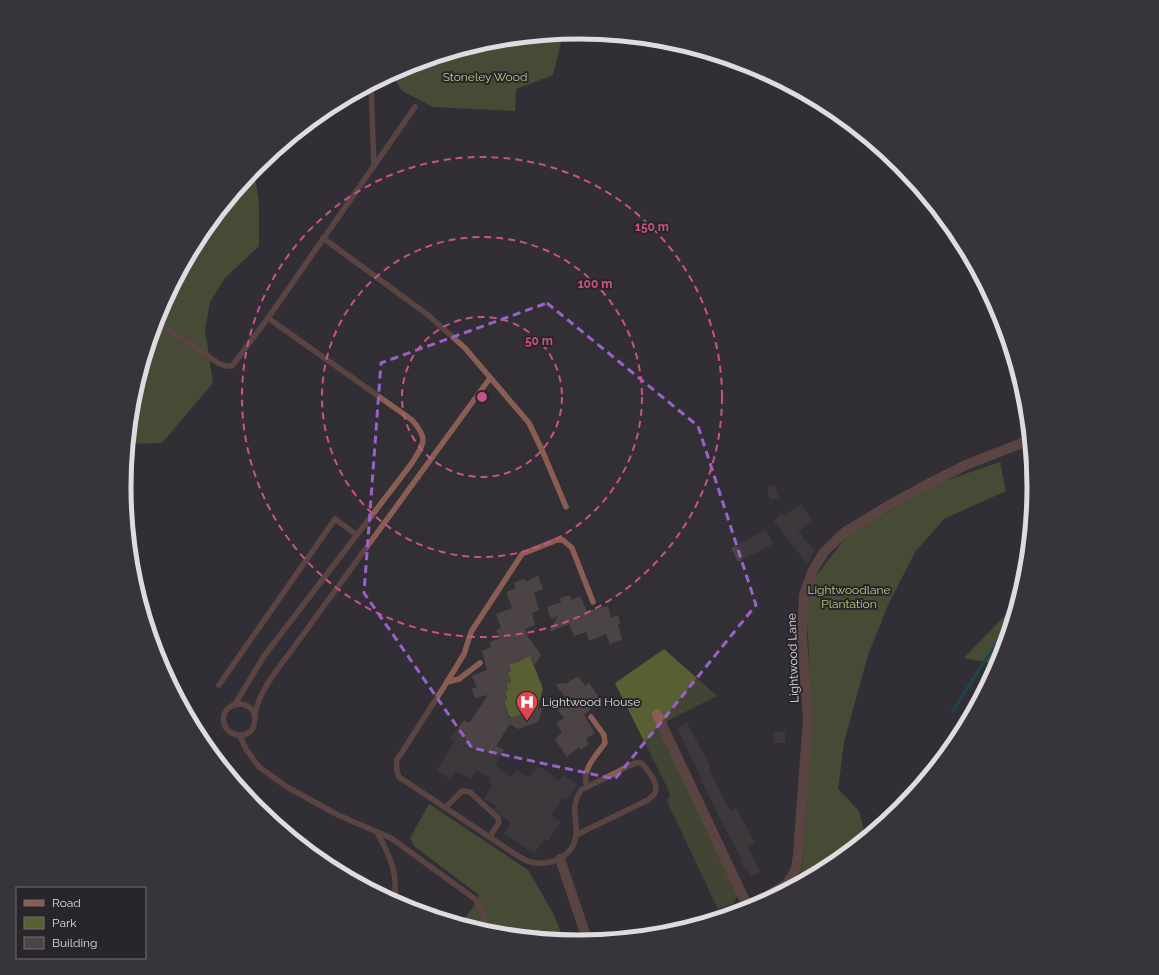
<svg xmlns="http://www.w3.org/2000/svg" width="1159" height="975" font-family="Raleway,sans-serif">
<style>
.green{fill:#586033}
.forest{fill:#636d39}
.lines{fill:none;stroke-linecap:round;stroke-linejoin:round}
.stream{stroke:#045f6a;stroke-width:3}
.building{fill:#4c4444}
.lane{stroke:#8a5d53;stroke-width:5.5}
.street{stroke:#8a5d53;stroke-width:10}
.marked{fill:none;stroke:#9961c9;stroke-width:3;stroke-dasharray:8 5;stroke-linejoin:round}
.ring{fill:none;stroke:#ca5383;stroke-width:2;stroke-dasharray:7 5}
.labels{text-anchor:middle;stroke-width:4;stroke-linejoin:round;paint-order:stroke}
.park-label{font-size:12px;fill:#bbcb7b;stroke:#28262b}
.street-label{font-size:12px;fill:#dedce0;stroke:#28262b}
.poi-label{font-size:12px;fill:#dedce0;stroke:#28262b;text-anchor:start}
.rim{fill:none;stroke:#dedce0;stroke-width:5}
.centre{fill:#ca5383;stroke:#28262b;stroke-width:2}
.ring-label{font-size:12px;text-anchor:middle;font-weight:bold;fill:#ca5383;stroke:#28262b;stroke-width:4;stroke-linejoin:round;paint-order:stroke}
</style>
<rect width="100%" height="100%" fill="#323035"/>
<g class="green">
<path d="M664,649L717,696L663,723L738,894L734,903L718,909L667,801L670,796L669,791L615,683Z"/>
<path d="M533,653L531,658L543,689L535,718L520,722L509,716L504,700L507,699L505,691L508,690L506,684L511,682L508,672L511,671L507,658L512,657L515,663L528,657Z"/>
</g>
<g class="forest">
<path d="M563,34L553,75L516,89L515,111L433,107L401,90L392,74L405,67L491,41Z"/>
<path d="M254,170L259,203V246L225,278L210,302L205,330L213,383L162,443L128,444L133,398L159,313L201,234Z"/>
<path d="M1000,462L1006,491L944,519L915,552L888,605L868,655L844,742L838,789L859,811L866,839L832,866L789,889L796,884L802,868L812,727L807,611L812,581L848,535L939,483Z"/>
<path d="M1019,601L999,665L964,658Z"/>
<path d="M429,804L528,870L553,913L565,942L490,934L460,925L474,906L479,895L414,846L410,838Z"/>
<path d="M435,907L459,925L429,916Z"/>
</g>
<g class="lines">
<path class="stream" d="M952,712L1005,630L1011,626"/>
</g>
<g class="building">
<path d="M775,485L779,498L770,500L767,487Z"/>
<path d="M801,504L813,521L798,532L814,550L807,564L774,521L781,514L784,516Z"/>
<path d="M766,530L773,544L738,562L731,548Z"/>
<path d="M538,575L543,589L534,593L539,610L532,613L535,625L525,629L528,637L541,655L534,666L530,656L509,665L511,671L508,672L511,682L506,684L508,690L505,691L507,699L504,700L509,718L543,708L538,722L518,729L510,724L496,746L504,750L495,765L511,777L517,770L529,778L537,767L543,769L559,781L564,775L577,785L566,800L563,798L551,815L561,822L548,841L545,839L534,853L504,834L511,822L501,816L494,809L496,806L484,799L493,785L489,783L491,779L477,770L471,779L455,771L450,779L437,770L455,741L450,738L464,720L469,723L488,695L475,698L471,688H477L472,676L487,670L482,651L491,647L490,642L500,638L496,630L501,628L496,614L512,608L506,592L516,588L513,583L525,579L526,582Z"/>
<path d="M570,595L571,600L580,596L587,611L608,606L611,618L618,615L620,623L618,624L622,640L610,644L606,634L589,641L586,632L574,636L569,624L549,632L558,616L551,619L547,607L561,602L560,598Z"/>
<path d="M578,676L585,686L589,683L601,700L584,715L595,733L586,739L589,744L580,750L579,747L567,757L555,739L562,732L556,723L564,718L557,710L568,701L555,684L567,683Z"/>
<path d="M687,723L711,768L709,770L730,811L736,808L755,843L748,847L760,872L751,876L748,870L746,871L742,862L743,861L719,817L701,779H702L677,728Z"/>
<path d="M774,731L785,732V743H774Z"/>
</g>
<g class="lines">
<g class="lane">
<path d="M371,85L374,166"/>
<path d="M323,238L428,315L465,348L529,423L542,450L566,507"/>
<path d="M156,321L218,363L226,366H232L268,318L415,107"/>
<path d="M447,682L459,679L480,663"/>
<path d="M219,685L335,519L357,535"/>
<path d="M235,704L264,656L412,463C424,443 429,439 412,420L268,318"/>
<path d="M255,715C247,695 219,705 224,723C227,735 242,739 251,731C256,725 254,720 255,713C257,706 260,697 264,690C272,675 284,661 294,647L490,378"/>
<path d="M240,736L246,749L259,767L287,787L338,815L391,838L475,899L484,915L486,933"/>
<path d="M587,787C581,769 596,756 605,743L604,735L591,717"/>
<path d="M445,808L462,791L470,792L498,818L499,822L490,837"/>
<path d="M377,832C390,856 399,875 394,902"/>
<path d="M576,835L648,800C650,798 654,795 655,793C659,784 648,769 641,763H635L581,790C569,811 578,815 576,835C574,856 550,867 531,862C526,861 520,857 515,854L399,777C396,771 396,767 397,760L447,682L464,654L471,632L522,554L557,540H563L572,548L593,602"/>
</g>
<g class="street">
<path d="M657,714L747,905"/>
<path d="M560,859L588,942"/>
<path d="M718,919L769,895L787,884L796,869L798,855L808,719L802,637L804,595L813,570L824,552L845,532L888,506L932,482L968,464L1030,440"/>
</g>
</g>
<path d="M0 0H1159V975H0ZM547,303L698,426L756,605L615,779L472,748L364,593L381,363Z" fill="#323035" fill-opacity=".55" fill-rule="evenodd"/>
<path class="marked" d="M547,303L698,426L756,605L615,779L472,748L364,593L381,363Z"/>
<g class="ring">
<circle cx="482" cy="397" r="80"/>
<circle cx="482" cy="397" r="160"/>
<circle cx="482" cy="397" r="240"/>
</g>
<defs>
<g id="hospital-pin" transform="scale(1.15)"><path d="M0 17L-7.5 6A9.5 9.5 0 1 1 7.5 6Z" fill="#e0444e" stroke="#28262b"/><path d="M-5-5h3v3.5h4V-5h3V5h-3V1.5h-4V5h-3Z" fill="#fff"/></g>
</defs>
<g fill-rule="evenodd">
<use href="#hospital-pin" x="527" y="702"/>
</g>
<g class="labels">
<g class="park-label">
<text x="485" y="81">Stoneley Wood</text>
<text x="849" y="594">Lightwoodlane<tspan x="849" dy="14">Plantation</tspan></text>
</g>
<g class="street-label">
<text transform="translate(793 658) rotate(-92)" y="4">Lightwood Lane</text>
</g>
<g class="poi-label">
<text x="542" y="706">Lightwood House</text>
</g>
</g>
<path d="M0 0H1159V975H0ZM131 487a448 448 0 1 1 896 0a448 448 0 1 1-896 0Z" fill="#373539" fill-rule="evenodd"/>
<path class="rim" d="M131 487a448 448 0 1 1 896 0a448 448 0 1 1-896 0Z"/>
<circle cx="482" cy="397" r="6" class="centre"/>
<g class="ring-label">
<text x="652" y="231">150 m</text>
<text x="595" y="288">100 m</text>
<text x="539" y="345">50 m</text>
</g>
<rect x="16" y="887" width="130" height="72" fill="#28262b" stroke="#716f73"/>
<rect x="24" y="900" width="20" height="6" fill="#8a5d53" stroke="#716f73"/>
<text x="52" y="907" font-size="12" fill="#dedce0">Road</text>
<rect x="24" y="917" width="20" height="12" fill="#586033" stroke="#716f73"/>
<text x="52" y="927" font-size="12" fill="#dedce0">Park</text>
<rect x="24" y="937" width="20" height="12" fill="#4c4444" stroke="#716f73"/>
<text x="52" y="947" font-size="12" fill="#dedce0">Building</text>
</svg>
